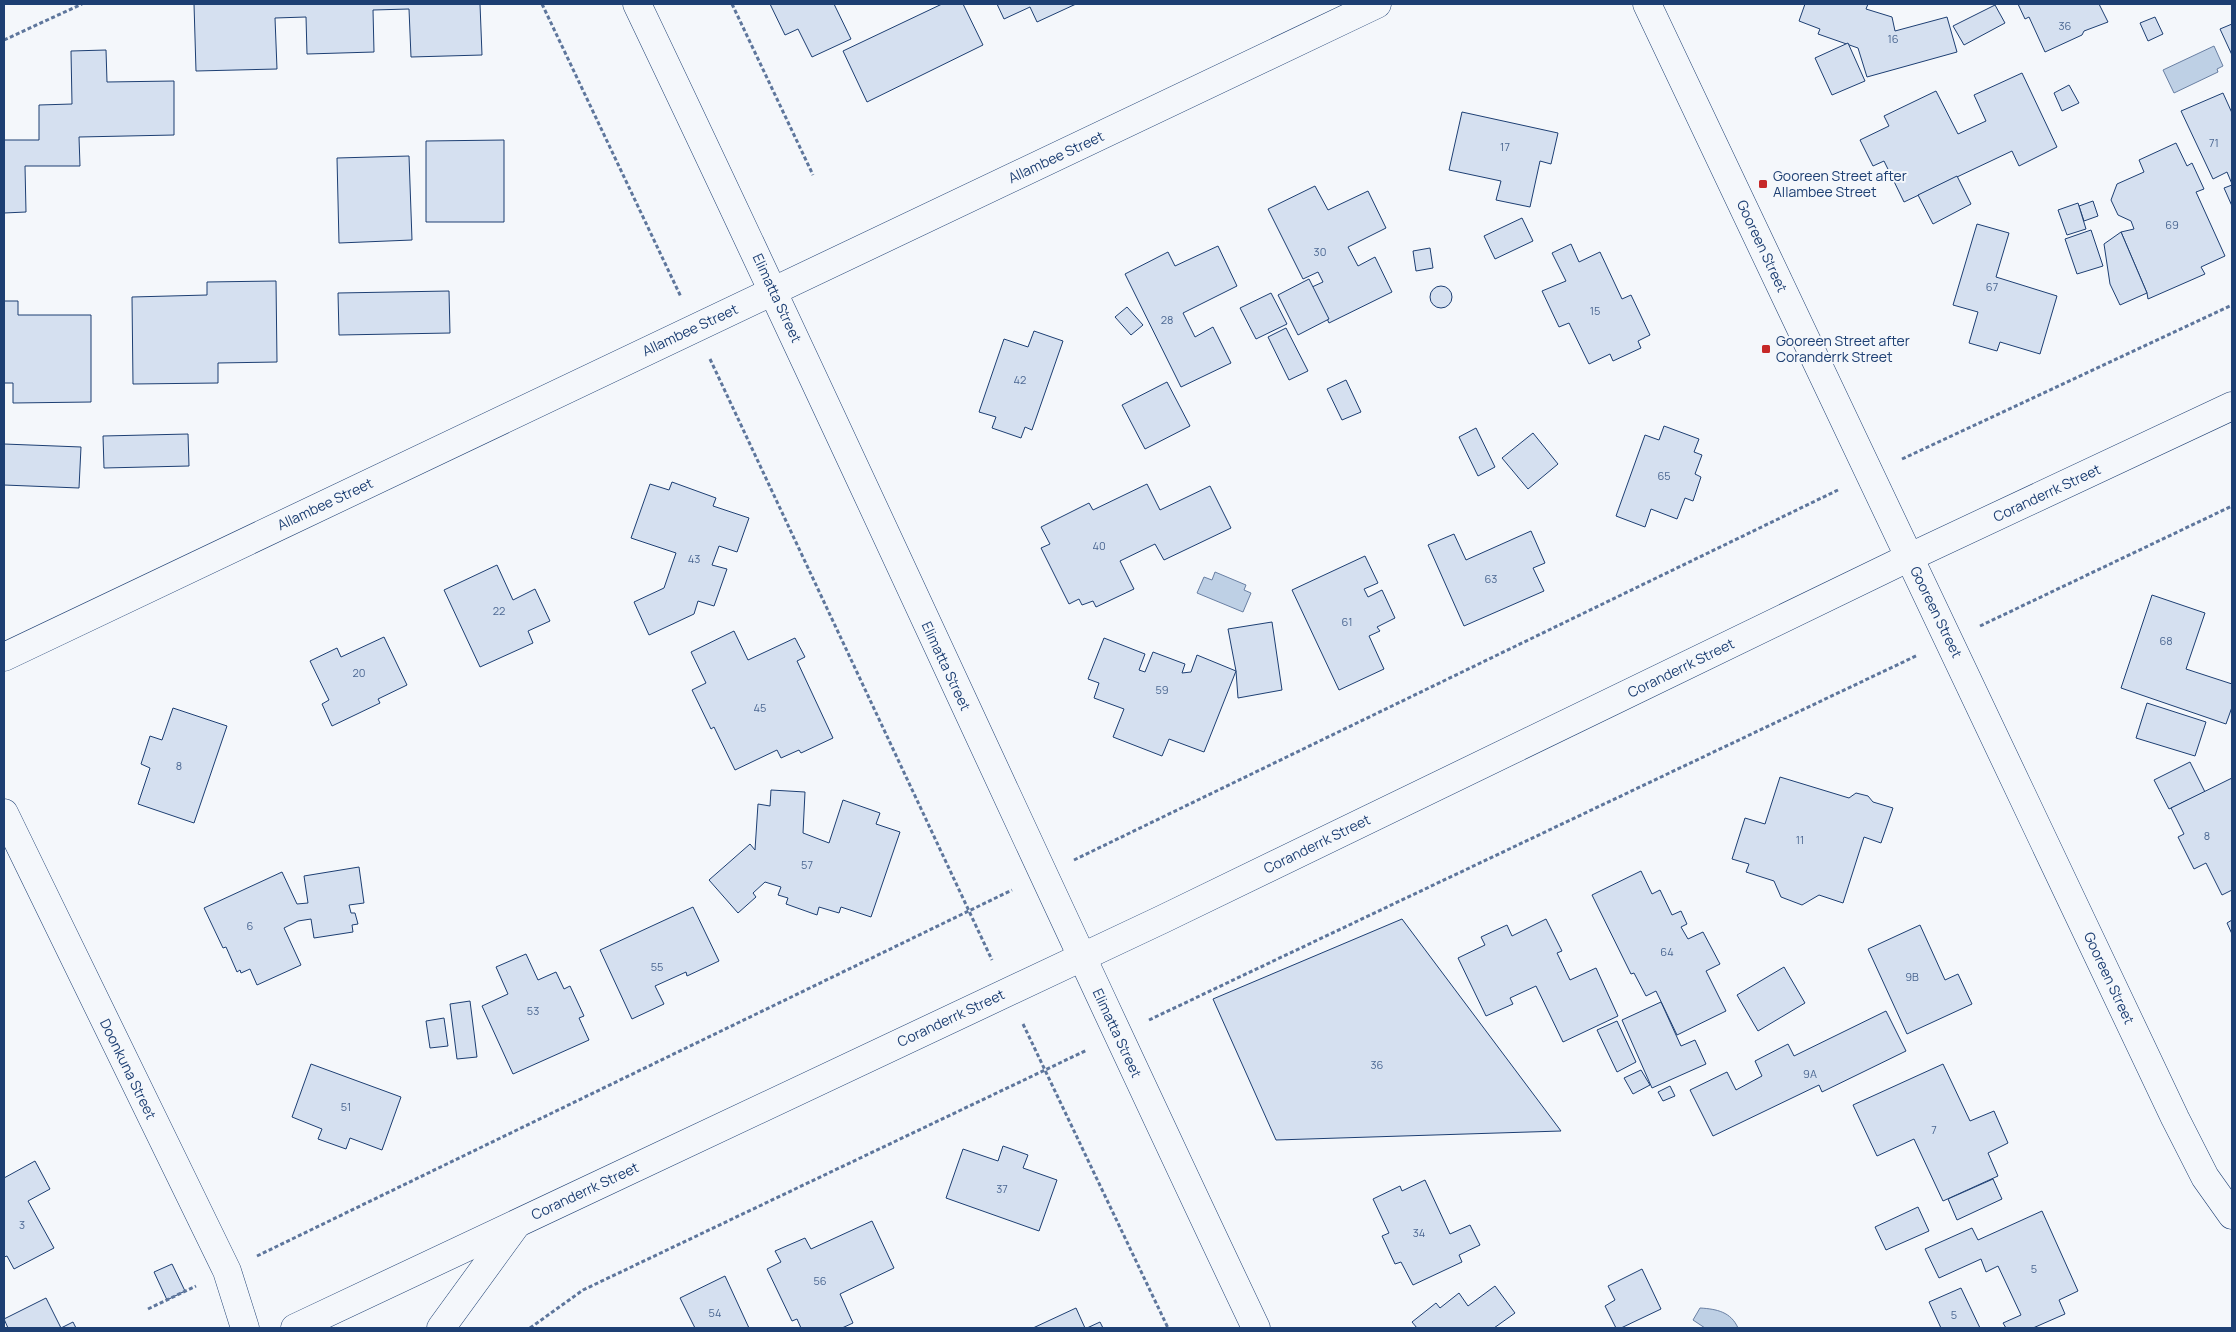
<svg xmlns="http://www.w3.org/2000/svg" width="2236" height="1332" font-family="Manrope,sans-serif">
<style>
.water{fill:#bed0e5;stroke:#687fa3}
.building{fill:#d5e0f0;stroke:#1d3f73}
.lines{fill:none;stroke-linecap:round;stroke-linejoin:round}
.minor-casing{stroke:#1d3f73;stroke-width:29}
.path{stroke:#5e769c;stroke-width:3;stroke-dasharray:4 2.5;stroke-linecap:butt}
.minor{stroke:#f4f7fb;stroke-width:28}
.poi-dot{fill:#c62828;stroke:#f4f7fb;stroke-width:2}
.labels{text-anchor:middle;stroke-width:4;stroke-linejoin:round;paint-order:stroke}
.number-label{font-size:11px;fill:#4b6792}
.street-label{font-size:14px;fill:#1d3f73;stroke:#f4f7fb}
.poi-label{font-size:14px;fill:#1d3f73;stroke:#f4f7fb;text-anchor:start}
</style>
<rect width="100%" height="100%" fill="#f4f7fb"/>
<g class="water">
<path d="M2214,46L2223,66L2217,69L2218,72L2174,93L2163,70Z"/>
<path d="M1215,572L1246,585L1244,590L1251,593L1243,612L1197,593L1204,577L1212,580Z"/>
<path d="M1700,1308C1717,1309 1731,1312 1738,1328H1705L1693,1320Z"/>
</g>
<g class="building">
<path d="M194,4H480L482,55L411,57L409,9L373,10L374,52L307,54L306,17L275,18L277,69L196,71Z"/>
<path d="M770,4H834L851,39L812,57L798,29L785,35Z"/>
<path d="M942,4H963L983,45L867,102L843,51Z"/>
<path d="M997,4H1076L1037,22L1030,7L1004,19Z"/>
<path d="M1805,4H1868L1866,9L1892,17L1895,31L1947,17L1957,52L1867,77L1858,48L1818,34L1820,29L1799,21Z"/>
<path d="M2018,4H2099L2108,22L2084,31L2082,35L2045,52L2029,17L2025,19Z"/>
<path d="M1995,5L2005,23L1964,45L1953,26Z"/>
<path d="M2155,17L2163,34L2148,41L2140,23Z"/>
<path d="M2232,24V55L2220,29Z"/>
<path d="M1848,43L1865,81L1832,95L1815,58Z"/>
<path d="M106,50L107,82L174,81V135L79,137L80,166H25L26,212L4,213V140H39V105L72,104L71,51Z"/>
<path d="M2022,73L2057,147L2019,166L2012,151L1904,202L1884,161L1873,166L1860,140L1889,126L1884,116L1936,91L1958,134L1986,121L1974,95Z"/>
<path d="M2069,85L2079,103L2062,111L2054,93Z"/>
<path d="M2223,93L2232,113V184L2227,172L2213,179L2181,111Z"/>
<path d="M1462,112L1558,133L1551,164L1540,161L1530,207L1496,200L1501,181L1449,170Z"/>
<path d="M504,140V222H426V141Z"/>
<path d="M2176,143L2187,166L2192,163L2204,189L2196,192L2225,256L2201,267L2205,274L2148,299L2147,293L2121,232L2134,229L2131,221L2118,215L2111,200L2117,184L2144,172L2139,160Z"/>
<path d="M409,156L412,240L339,243L337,158Z"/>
<path d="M1957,176L1971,204L1933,224L1918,195Z"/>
<path d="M2232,185V206L2224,188Z"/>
<path d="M1315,186L1328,210L1368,191L1386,228L1348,247L1358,266L1375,257L1392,292L1329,323L1312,287L1323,282L1318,272L1303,279L1268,209Z"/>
<path d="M2093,201L2098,216L2084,221L2079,206Z"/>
<path d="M2078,203L2086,229L2067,235L2058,210Z"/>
<path d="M1522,218L1533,241L1495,259L1484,236Z"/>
<path d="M1977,224L2009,233L1996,277L2057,296L2040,354L2000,342L1997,351L1969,343L1978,312L1953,305Z"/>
<path d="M2091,230L2103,266L2077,274L2065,239Z"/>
<path d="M2121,232L2147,293L2120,305L2110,284L2104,244Z"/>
<path d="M1571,244L1579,262L1600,252L1622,299L1631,295L1650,335L1638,341L1641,348L1613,361L1610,354L1589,364L1569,323L1559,327L1542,291L1566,281L1552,253Z"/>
<path d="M1218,246L1237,286L1183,313L1195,337L1213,327L1231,363L1181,387L1125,274L1168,252L1175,266Z"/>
<path d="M1430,248L1433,268L1416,271L1413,251Z"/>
<path d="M1309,279L1329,319L1298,335L1278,295Z"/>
<path d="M276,281L277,362L218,363V383L133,384L132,297L207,295V282Z"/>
<circle cx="1441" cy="297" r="11"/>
<path d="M449,291L450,333L339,335L338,293Z"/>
<path d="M1271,293L1287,324L1256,339L1240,308Z"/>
<path d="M4,301H18V315H91V402L13,403V383H4Z"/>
<path d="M1127,307L1143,325L1131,335L1115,317Z"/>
<path d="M1286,328L1308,371L1289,380L1268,337Z"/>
<path d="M1034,331L1063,341L1032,430L1025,427L1021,438L992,428L996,417L979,412L1004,339L1028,347Z"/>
<path d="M1346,380L1361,412L1342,420L1327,389Z"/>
<path d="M1167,382L1190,426L1145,449L1122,405Z"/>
<path d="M1664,426L1699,439L1694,452L1702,455L1695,474L1701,477L1693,501L1685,498L1677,519L1651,509L1645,527L1616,516L1645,435L1659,440Z"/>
<path d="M1476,428L1495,467L1478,476L1459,437Z"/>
<path d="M1533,433L1558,464L1528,489L1502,458Z"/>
<path d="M188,434L189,466L104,468L103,436Z"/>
<path d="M4,444L81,447L79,488L4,485Z"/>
<path d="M672,482L716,498L713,506L749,518L737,552L719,546L712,565L727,569L714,606L698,601L694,614L649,635L634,602L664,588L676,553L631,538L650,484L669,490Z"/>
<path d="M1147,484L1160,510L1210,486L1231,528L1164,560L1155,544L1120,561L1134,589L1096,607L1093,601L1082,605L1079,599L1069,604L1041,548L1050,544L1041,527L1089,503L1093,510Z"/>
<path d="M1531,531L1545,563L1533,568L1544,591L1464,626L1428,545L1454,534L1466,560Z"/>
<path d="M1365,556L1378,583L1364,589L1368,597L1382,590L1395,618L1377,627L1380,631L1369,636L1384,669L1339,690L1292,590Z"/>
<path d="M497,565L513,600L535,589L550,621L528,631L533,643L480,667L444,590Z"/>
<path d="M2152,595L2205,613L2186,669L2232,684V707L2226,724L2121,688Z"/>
<path d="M1272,622L1282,690L1238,698L1236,671L1228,629Z"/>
<path d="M734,631L748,660L795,638L805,657L797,661L833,738L801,753L799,750L781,758L777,750L735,770L714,727L711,729L692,690L706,683L691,652Z"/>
<path d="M384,637L407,685L378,699L380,703L332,726L322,704L329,700L310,661L337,648L341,657Z"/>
<path d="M1104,638L1145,654L1139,670L1145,672L1153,652L1185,664L1182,673L1191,672L1197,655L1236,671L1204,752L1169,739L1162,756L1113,737L1124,709L1094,698L1099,683L1088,679Z"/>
<path d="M2147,703L2206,722L2195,756L2136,738Z"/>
<path d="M173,708L227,726L194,823L138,804L150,768L141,764L150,736L162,740Z"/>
<path d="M2190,762L2205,792L2169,809L2154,780Z"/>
<path d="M1780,777L1849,798L1856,793L1868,796L1873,802L1893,808L1881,843L1864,837L1843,903L1819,895L1802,905L1781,897L1774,881L1746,872L1749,864L1732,859L1745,818L1765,824Z"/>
<path d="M2232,778V890L2222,895L2206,863L2194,869L2178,837L2184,834L2171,808Z"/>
<path d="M771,790L805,792L803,833L829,843L843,800L880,813L876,824L900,832L871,917L841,907L839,913L819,907L817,915L786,904L788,898L778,895L781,887L765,882L753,893L756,897L738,913L709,880L750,844L755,850L758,804L770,806Z"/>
<path d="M359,867L364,903L349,905L351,913H355L358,924L352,925L353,932L314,938L311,919L298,921L284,928L301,965L257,985L250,969L241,973L240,970L237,972L226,947L223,948L204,908L282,872L297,904L308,903L304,876Z"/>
<path d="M1641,871L1652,894L1660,890L1672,915L1681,911L1687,924L1681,927L1688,939L1703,932L1720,964L1706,971L1726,1011L1677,1035L1656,991L1646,996L1634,973L1631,974L1592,895Z"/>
<path d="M693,907L719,961L687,976L686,972L655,986L664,1004L632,1019L600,950Z"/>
<path d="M1402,919L1561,1131L1276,1140L1213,999Z"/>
<path d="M1546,919L1562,951L1557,953L1570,980L1596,968L1618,1016L1563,1042L1536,986L1510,998L1513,1004L1486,1016L1458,958L1485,945L1481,937L1507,925L1512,936Z"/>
<path d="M2232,920V934L2227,923Z"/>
<path d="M1920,925L1945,980L1958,974L1972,1004L1907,1034L1868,949Z"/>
<path d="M526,954L538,980L556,972L564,989L570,986L584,1016L579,1018L589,1040L513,1074L482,1006L508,994L496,967Z"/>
<path d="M1784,967L1805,1003L1758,1031L1737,995Z"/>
<path d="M470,1001L477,1057L457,1059L450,1004Z"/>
<path d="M1661,1002L1681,1046L1695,1040L1706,1064L1652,1088L1622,1020Z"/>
<path d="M1886,1011L1906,1051L1822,1092L1819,1085L1713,1136L1690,1090L1727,1072L1736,1090L1762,1076L1755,1061L1788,1044L1794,1056Z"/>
<path d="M444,1018L448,1046L430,1048L426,1021Z"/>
<path d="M1617,1021L1636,1062L1617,1072L1597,1030Z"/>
<path d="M311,1064L401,1097L382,1150L350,1138L346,1149L318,1139L322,1129L292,1117Z"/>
<path d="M1943,1064L1970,1121L1994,1111L2008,1143L1988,1153L1998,1176L1943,1201L1914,1139L1877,1156L1853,1105Z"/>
<path d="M1641,1070L1650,1085L1633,1094L1624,1078Z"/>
<path d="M1670,1086L1675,1096L1663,1101L1658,1092Z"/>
<path d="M1003,1146L1028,1155L1023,1168L1057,1180L1039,1231L946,1198L963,1149L998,1161Z"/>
<path d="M35,1161L50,1189L28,1201L54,1248L14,1269L7,1256L4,1257V1178Z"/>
<path d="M1993,1179L2002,1199L1957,1220L1948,1199Z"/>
<path d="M1425,1180L1450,1234L1470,1225L1480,1245L1459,1255L1462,1262L1413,1285L1401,1262L1395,1264L1382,1236L1389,1233L1373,1199L1400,1186L1402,1191Z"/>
<path d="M1918,1207L1929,1231L1886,1250L1875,1227Z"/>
<path d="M2042,1211L2078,1291L2059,1300L2065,1314L2033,1328H2006L2003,1323L2021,1315L1998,1266L1986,1272L1981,1259L1939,1278L1925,1249L1972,1228L1978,1240Z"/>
<path d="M872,1221L894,1268L840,1294L853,1323L842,1328H801L797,1319L792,1321L767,1269L781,1262L775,1251L805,1238L811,1249Z"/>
<path d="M172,1264L185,1291L167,1300L154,1272Z"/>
<path d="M1642,1269L1661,1309L1621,1328H1616L1605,1306L1615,1300L1608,1286Z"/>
<path d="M725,1276L749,1328H695L680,1298Z"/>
<path d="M1495,1286L1515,1313L1494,1328H1417L1412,1322L1436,1303L1440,1308L1459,1293L1468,1306Z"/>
<path d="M1961,1288L1980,1328H1941L1929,1302Z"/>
<path d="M46,1298L61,1328L73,1322L76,1328H8L4,1319Z"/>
<path d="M1076,1308L1085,1328H1033Z"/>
<path d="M1100,1322L1103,1328H1087Z"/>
</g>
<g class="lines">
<g class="minor-casing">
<g id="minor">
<path d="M637,4C847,443 1047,888 1256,1328"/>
<path d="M1647,4L2175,1118L2205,1177L2232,1215"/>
<path d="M4,657L1377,4"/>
<path d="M4,813L227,1271L245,1328"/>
<path d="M295,1328L1163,919L1910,557L2232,406"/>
<path d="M441,1328L516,1225"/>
</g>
</g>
<g class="path">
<path d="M542,4L681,297"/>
<path d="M732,4L813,175"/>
<path d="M4,40L82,4"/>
<path d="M710,359L992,960"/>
<path d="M1902,459L2232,305"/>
<path d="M1980,626L2232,506"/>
<path d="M1074,860L1838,490"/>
<path d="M1149,1020L1918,655"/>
<path d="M1023,1024L1168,1328"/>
<path d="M257,1256L1012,890"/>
<path d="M148,1309L196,1286"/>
<path d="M530,1328L583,1290L1087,1050"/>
</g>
<use href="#minor" class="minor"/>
</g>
<g class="poi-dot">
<rect x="1758" y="179" width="10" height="10" rx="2.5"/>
<rect x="1761" y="344" width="10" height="10" rx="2.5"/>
</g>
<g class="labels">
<g class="number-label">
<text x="2065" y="30">36</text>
<text x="1893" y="43">16</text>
<text x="2214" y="147">71</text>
<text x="1505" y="151">17</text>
<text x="2172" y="229">69</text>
<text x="1320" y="256">30</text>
<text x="1992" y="291">67</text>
<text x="1595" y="315">15</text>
<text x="1167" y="324">28</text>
<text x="1020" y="384">42</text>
<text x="1664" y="480">65</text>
<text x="1099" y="550">40</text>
<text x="694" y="563">43</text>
<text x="1491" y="583">63</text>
<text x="499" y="615">22</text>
<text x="1347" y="626">61</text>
<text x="2166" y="645">68</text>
<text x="359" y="677">20</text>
<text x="1162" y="694">59</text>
<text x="760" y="712">45</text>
<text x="179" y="770">8</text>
<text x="2207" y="840">8</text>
<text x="1800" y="844">11</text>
<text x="807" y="869">57</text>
<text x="250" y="930">6</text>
<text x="1667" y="956">64</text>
<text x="657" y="971">55</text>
<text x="1912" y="981">9B</text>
<text x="533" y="1015">53</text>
<text x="1377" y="1069">36</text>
<text x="1810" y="1078">9A</text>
<text x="346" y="1111">51</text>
<text x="1934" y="1134">7</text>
<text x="1002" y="1193">37</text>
<text x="22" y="1229">3</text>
<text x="1419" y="1237">34</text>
<text x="2034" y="1273">5</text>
<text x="820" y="1285">56</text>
<text x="715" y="1317">54</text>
<text x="1954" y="1319">5</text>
</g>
<g class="street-label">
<text transform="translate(1056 157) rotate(-25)" y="5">Allambee Street</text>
<text transform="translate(1762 246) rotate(65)" y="5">Gooreen Street</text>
<text transform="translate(777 298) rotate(65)" y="5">Elimatta Street</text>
<text transform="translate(690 330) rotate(-25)" y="5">Allambee Street</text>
<text transform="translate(2047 493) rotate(-25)" y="5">Coranderrk Street</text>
<text transform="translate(325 504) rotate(-25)" y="5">Allambee Street</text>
<text transform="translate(1936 612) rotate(64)" y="5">Gooreen Street</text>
<text transform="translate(946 666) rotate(65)" y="5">Elimatta Street</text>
<text transform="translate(1681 668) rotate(-26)" y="5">Coranderrk Street</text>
<text transform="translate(1317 844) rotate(-26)" y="5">Coranderrk Street</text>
<text transform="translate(2109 978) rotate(65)" y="5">Gooreen Street</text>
<text transform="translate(951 1018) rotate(-25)" y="5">Coranderrk Street</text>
<text transform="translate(1117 1033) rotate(65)" y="5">Elimatta Street</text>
<text transform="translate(128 1069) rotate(64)" y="5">Doonkuna Street</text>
<text transform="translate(585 1191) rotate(-25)" y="5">Coranderrk Street</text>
</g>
<g class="poi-label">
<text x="1773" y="181">Gooreen Street after<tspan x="1773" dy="16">Allambee Street</tspan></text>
<text x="1776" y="346">Gooreen Street after<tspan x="1776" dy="16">Coranderrk Street</tspan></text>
</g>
</g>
<rect width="2236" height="1332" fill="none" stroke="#1d3f73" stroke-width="10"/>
</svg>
